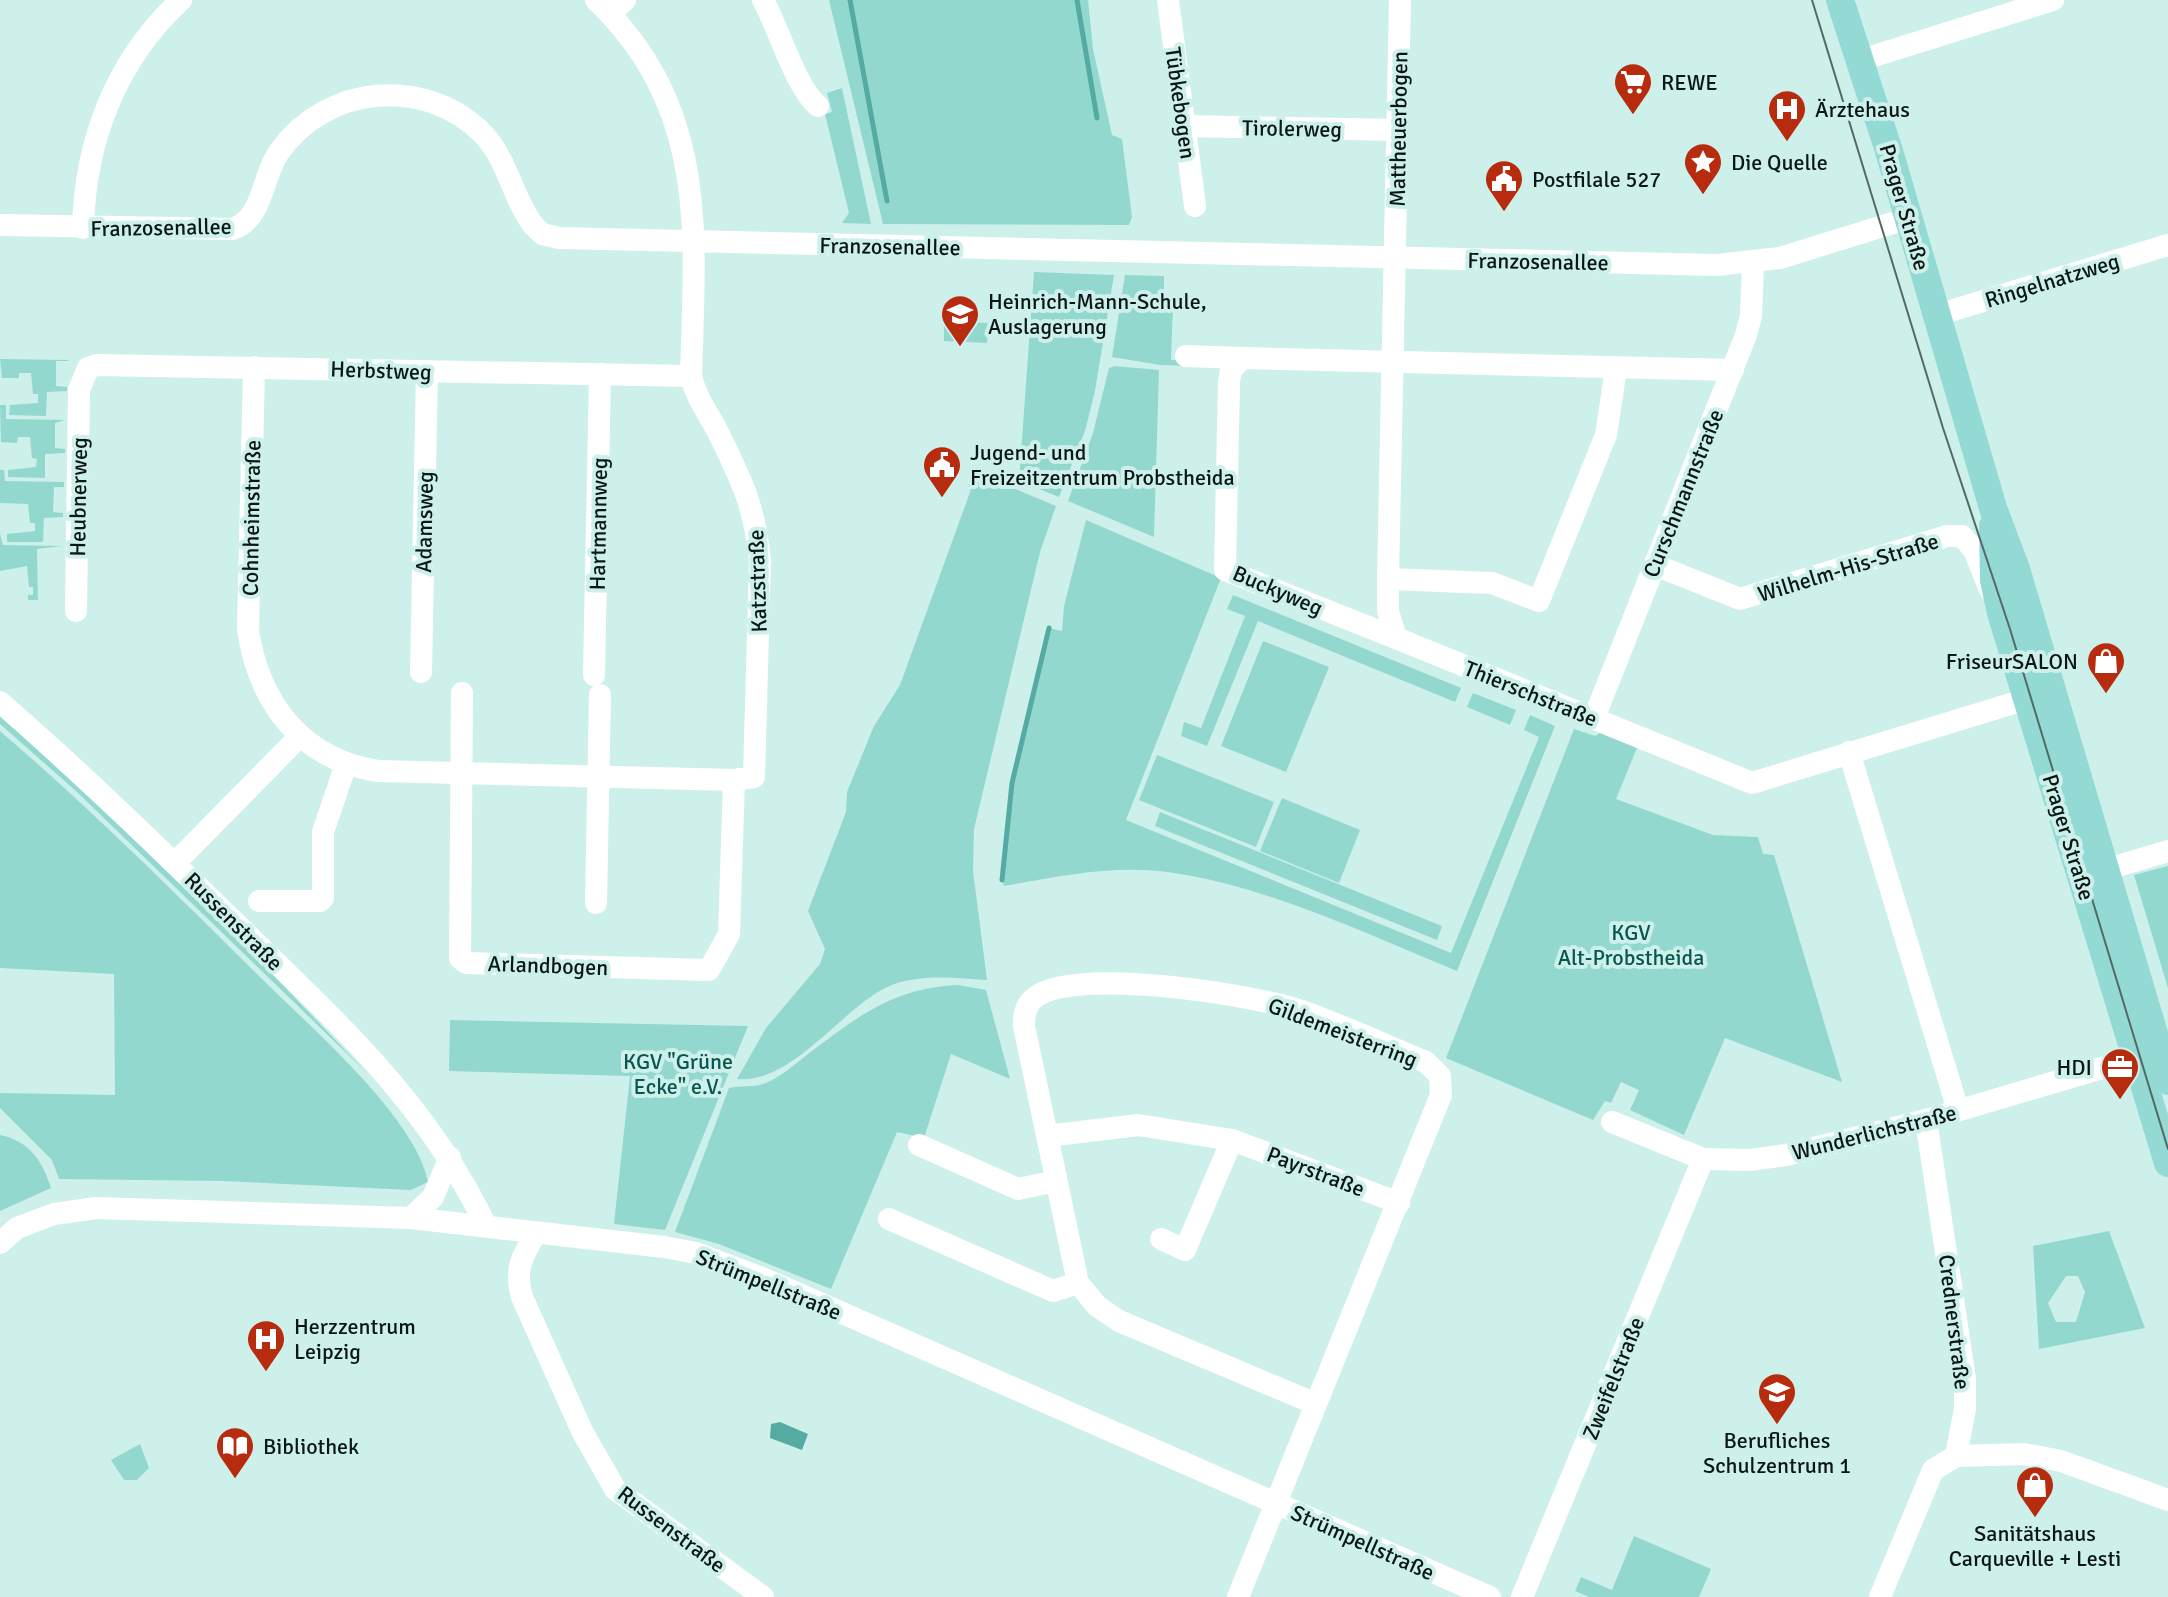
<svg xmlns="http://www.w3.org/2000/svg" width="2168" height="1597" font-family="Signika,sans-serif">
<style>
.green{fill:#93d8cf;fill-rule:evenodd}
.water{fill:#55aba2}
.lines{fill:none;stroke-linecap:round;stroke-linejoin:round}
.stream{stroke:#55aba2;stroke-width:5}
.minor{stroke:#fff;stroke-width:22}
.major{stroke:#94dad4;stroke-width:28}
.tram{stroke:#546966;stroke-width:2}
.labels{text-anchor:middle;stroke-width:8;stroke-linejoin:round;paint-order:stroke}
.poi-label{font-size:22px;fill:#0b1716;stroke:#cdf0eb;text-anchor:start}
.street-label{font-size:22px;fill:#0b1716;stroke:#cdf0eb}
.park-label{font-size:22px;fill:#095650;stroke:#cdf0eb}
</style>
<rect width="100%" height="100%" fill="#cdf0eb"/>
<g class="green">
<path d="M829,0H1088L1093,49L1112,135L1122,139L1132,217L1129,225L883,224Z"/>
<path d="M842,88L871,224L842,223L849,213L825,114L832,112L827,93Z"/>
<path d="M1034,272L1114,275L1095,391L1085,431L1059,497L1019,481Z"/>
<path d="M1125,275L1164,276V305L1173,307L1171,360L1229,363L1225,367L1160,365L1112,357Z"/>
<path d="M944,321L988,323L987,343L944,341Z"/>
<path d="M0,359L68,360L69,361H56V386L67,387V391L47,392L46,416L9,415L10,405L38,403V394H33L31,373H19V378H2Z"/>
<path d="M1115,366L1159,370L1154,537L1068,501L1093,433L1109,368Z"/>
<path d="M0,405H6V419L65,420L55,423V448L65,449V453L45,454V478L8,477V470L36,467L37,459L32,458L30,437H18L17,443L1,442Z"/>
<path d="M0,470H4L5,481L64,482V487H54L53,512L63,513V517L44,518L43,542H7V534L35,531V523H30L28,504L0,503Z"/>
<path d="M977,473L1056,506L1040,552L974,829L973,871L987,980C955,978 915,973 885,988C839,1012 791,1084 737,1079L766,1028L820,964L825,949L808,911L846,812L847,792L874,726L900,685Z"/>
<path d="M1086,520L1221,578L1126,820L1451,953L1539,737L1524,730L1530,715L1555,726L1457,971C1366,934 1272,888 1174,873C1118,864 1060,876 1004,886L1002,880L1012,783L1049,628L1062,631L1064,606Z"/>
<path d="M0,534L3,545L62,546L37,549L38,600H28V595H33V587H29L27,566L0,571Z"/>
<path d="M1233,595L1461,688L1455,702L1258,621L1207,746L1181,736L1184,722L1201,728L1245,616L1227,609Z"/>
<path d="M1263,641L1329,667L1286,772L1221,746Z"/>
<path d="M1473,693L1516,710L1510,725L1467,707Z"/>
<path d="M0,713L188,886L366,1072L77,792L0,724Z"/>
<path d="M1574,729L1595,736L1600,733L1637,748L1616,799L1713,835L1758,837L1763,854L1774,855L1842,1082L1725,1038L1684,1135L1630,1110L1639,1090L1621,1082L1611,1103L1605,1101L1593,1120L1446,1058Z"/>
<path d="M0,731C91,809 175,893 260,977C307,1024 416,1117 428,1182L411,1190L222,1181L59,1179L52,1160L0,1108V1093L115,1095L114,974L0,968Z"/>
<path d="M1157,755L1274,802L1256,847L1139,800Z"/>
<path d="M1282,798L1360,830L1339,883L1260,851Z"/>
<path d="M1160,812L1442,926L1437,940L1155,826Z"/>
<path d="M2168,866V988L2134,875Z"/>
<path d="M958,985L986,990L1010,1079L951,1054L924,1138L897,1132L831,1289L719,1244L675,1232L729,1088C742,1085 753,1088 766,1083C783,1076 797,1062 812,1051C861,1014 895,988 958,985Z"/>
<path d="M450,1020L748,1026L665,1230L614,1224L630,1076L449,1071Z"/>
<path d="M0,1135C29,1141 42,1160 51,1188L0,1211Z"/>
<path d="M2109,1231L2145,1328L2039,1349L2033,1246ZM2066,1276H2078L2085,1292L2076,1322H2056L2048,1303Z"/>
<path d="M140,1444L149,1468L137,1480H124L111,1460Z"/>
<path d="M1634,1536L1711,1569L1699,1597H1589L1575,1591L1581,1577L1612,1590Z"/>
</g>
<path class="water" d="M780,1422L808,1434L802,1450L770,1438L771,1424Z"/>
<g class="lines">
<g class="stream">
<path d="M850,0L887,201"/>
<path d="M1077,0L1097,118"/>
<path d="M1002,880L1012,783L1049,628"/>
</g>
<g class="minor">
<path d="M763,0C779,29 796,88 818,106"/>
<path d="M1168,0L1195,206"/>
<path d="M1400,0L1388,579V611L1396,638L1752,783L2027,699"/>
<path d="M610,14L625,0"/>
<path d="M1861,60L2053,0"/>
<path d="M1186,126L1397,130"/>
<path d="M0,225L233,229C264,218 262,175 279,152C326,85 425,75 483,134C508,160 512,197 533,225L542,234L559,238L1717,265L1780,258L1909,218"/>
<path d="M83,228C85,141 116,60 181,0"/>
<path d="M1937,315L2168,245"/>
<path d="M1186,356L1242,358"/>
<path d="M254,367L248,630C259,704 303,760 378,771L734,780L754,777L760,562C755,507 742,481 718,432C708,413 696,398 691,376C695,233 709,108 596,0"/>
<path d="M1655,565L1740,599L1947,536H1962L1974,550L1990,590"/>
<path d="M1388,579L1492,583L1539,601L1606,435L1616,369"/>
<path d="M76,611L79,390L88,368L97,365L691,376"/>
<path d="M1396,638L1225,570L1229,382L1231,370L1242,358L1733,370"/>
<path d="M421,672L427,372"/>
<path d="M594,675L600,374"/>
<path d="M462,693L460,958L466,963L709,970L729,934L734,780"/>
<path d="M0,702C86,777 167,856 249,936C342,1027 429,1106 486,1226"/>
<path d="M1594,718L1746,335L1751,316L1753,264"/>
<path d="M1849,752L1958,1110"/>
<path d="M175,863L299,737"/>
<path d="M2104,870L2168,851"/>
<path d="M259,901H320L323,898V832L346,764"/>
<path d="M596,903L600,695"/>
<path d="M1612,1122L1703,1159L1750,1160L1786,1155L1926,1120L2136,1058"/>
<path d="M1047,1136L1138,1125L1232,1140L1399,1203"/>
<path d="M919,1145L1018,1189L1056,1181"/>
<path d="M411,1218L433,1197L450,1157"/>
<path d="M889,1219L1053,1291L1078,1283"/>
<path d="M536,1233C522,1256 514,1270 522,1297L582,1431L615,1489L763,1597"/>
<path d="M1161,1239L1185,1250L1232,1140"/>
<path d="M0,1243L17,1228L54,1214L96,1208L411,1218L664,1247L696,1253L767,1280L1490,1597"/>
<path d="M1956,1456L2024,1454L2061,1461L2168,1500"/>
<path d="M1238,1597L1441,1095L1440,1076L1426,1062C1385,1045 1344,1026 1302,1011C1255,995 1071,965 1033,999C1025,1006 1024,1016 1024,1026L1078,1283L1097,1306L1119,1321L1316,1404"/>
<path d="M1522,1597L1703,1159"/>
<path d="M1880,1597L1933,1470L1956,1456L1965,1409V1379L1926,1120"/>
</g>
<g class="major">
<path d="M1840,0L1889,151L1993,508L2016,569L2168,1081"/>
<path d="M1993,526L1994,580L2001,613L2168,1163"/>
</g>
<path class="tram" d="M1812,0L1943,428L2010,629L2168,1149"/>
</g>
<defs>
<g id="supermarket-pin" transform="scale(2)"><path d="M0 17L-7.5 6A9.5 9.5 0 1 1 7.5 6Z" fill="#b72b0f" stroke="#cdf0eb"/><path d="M-6-5.5h2.5l.6 2H6L4.5 2H-2.5L-4.4-4H-6ZM-1.5 3.2a1.3 1.3 0 1 0 .1 0ZM3 3.2a1.3 1.3 0 1 0 .1 0Z" fill="#fff"/></g>
<g id="hospital-pin" transform="scale(2)"><path d="M0 17L-7.5 6A9.5 9.5 0 1 1 7.5 6Z" fill="#b72b0f" stroke="#cdf0eb"/><path d="M-5-5h3v3.5h4V-5h3V5h-3V1.5h-4V5h-3Z" fill="#fff"/></g>
<g id="sight-pin" transform="scale(2)"><path d="M0 17L-7.5 6A9.5 9.5 0 1 1 7.5 6Z" fill="#b72b0f" stroke="#cdf0eb"/><path d="M0-6L1.8-2.2L6-1.7L2.9 1.2L3.7 5.4L0 3.3L-3.7 5.4L-2.9 1.2L-6-1.7L-1.8-2.2Z" fill="#fff"/></g>
<g id="civic-pin" transform="scale(2)"><path d="M0 17L-7.5 6A9.5 9.5 0 1 1 7.5 6Z" fill="#b72b0f" stroke="#cdf0eb"/><path d="M-.6-6.5H3V-4.5H.6V-3L4-1V1h2V6H-6V1h2V-1L-.6-3ZM-1.2 2.5V6h2.4V2.5Z" fill="#fff"/></g>
<g id="school-pin" transform="scale(2)"><path d="M0 17L-7.5 6A9.5 9.5 0 1 1 7.5 6Z" fill="#b72b0f" stroke="#cdf0eb"/><path d="M0-5L7-2L0 1L-7-2ZM-4 1L0 2.5L4 1V4Q0 6-4 4Z" fill="#fff"/></g>
<g id="shop-pin" transform="scale(2)"><path d="M0 17L-7.5 6A9.5 9.5 0 1 1 7.5 6Z" fill="#b72b0f" stroke="#cdf0eb"/><path d="M-5-2.5h2.3a2.7 3.5 0 0 1 5.4 0H5L5.5 6h-11ZM-1.5-2.5h3a1.5 2.3 0 0 0-3 0Z" fill="#fff"/></g>
<g id="office-pin" transform="scale(2)"><path d="M0 17L-7.5 6A9.5 9.5 0 1 1 7.5 6Z" fill="#b72b0f" stroke="#cdf0eb"/><path d="M-6-3h4V-5.5h4V-3h4V5H-6ZM-1-4.5V-3h2v-1.5ZM-6 0V1H6V0Z" fill="#fff"/></g>
<g id="library-pin" transform="scale(2)"><path d="M0 17L-7.5 6A9.5 9.5 0 1 1 7.5 6Z" fill="#b72b0f" stroke="#cdf0eb"/><path d="M-6-4Q-3-5.5-.7-3.5V5Q-3 3-6 4ZM6-4Q3-5.5 .7-3.5V5Q3 3 6 4Z" fill="#fff"/></g>
</defs>
<g fill-rule="evenodd">
<use href="#supermarket-pin" x="1633" y="82"/>
<use href="#hospital-pin" x="1787" y="109"/>
<use href="#sight-pin" x="1703" y="162"/>
<use href="#civic-pin" x="1504" y="179"/>
<use href="#school-pin" x="960" y="314"/>
<use href="#civic-pin" x="942" y="465"/>
<use href="#shop-pin" x="2106" y="661"/>
<use href="#office-pin" x="2120" y="1067"/>
<use href="#hospital-pin" x="266" y="1339"/>
<use href="#school-pin" x="1777" y="1392"/>
<use href="#library-pin" x="235" y="1446"/>
<use href="#shop-pin" x="2035" y="1485"/>
</g>
<g class="labels">
<g class="poi-label">
<text x="1661" y="90">REWE</text>
<text x="1815" y="117">Ärztehaus</text>
<text x="1731" y="170">Die Quelle</text>
<text x="1532" y="187">Postfilale 527</text>
<text x="988" y="309">Heinrich-Mann-Schule,<tspan x="988" dy="25">Auslagerung</tspan></text>
<text x="970" y="460">Jugend- und<tspan x="970" dy="25">Freizeitzentrum Probstheida</tspan></text>
<text x="2078" y="669" text-anchor="end">FriseurSALON</text>
<text x="2092" y="1075" text-anchor="end">HDI</text>
<text x="294" y="1334">Herzzentrum<tspan x="294" dy="25">Leipzig</tspan></text>
<text x="1777" y="1448" text-anchor="middle">Berufliches<tspan x="1777" dy="25">Schulzentrum 1</tspan></text>
<text x="263" y="1454">Bibliothek</text>
<text x="2035" y="1541" text-anchor="middle">Sanitätshaus<tspan x="2035" dy="25">Carqueville + Lesti</tspan></text>
</g>
<g class="street-label">
<text transform="translate(1181 103) rotate(82)" y="8">Tübkebogen</text>
<text transform="translate(1292 128) rotate(1)" y="8">Tirolerweg</text>
<text transform="translate(1398 129) rotate(-89)" y="8">Mattheuerbogen</text>
<text transform="translate(1905 207) rotate(74)" y="8">Prager Straße</text>
<text transform="translate(161 227) rotate(-1)" y="8">Franzosenallee</text>
<text transform="translate(890 246) rotate(1)" y="8">Franzosenallee</text>
<text transform="translate(1538 261) rotate(1)" y="8">Franzosenallee</text>
<text transform="translate(2052 280) rotate(-17)" y="8">Ringelnatzweg</text>
<text transform="translate(381 370) rotate(2)" y="8">Herbstweg</text>
<text transform="translate(1683 493) rotate(-68)" y="8">Curschmannstraße</text>
<text transform="translate(78 497) rotate(-89)" y="8">Heubnerweg</text>
<text transform="translate(251 518) rotate(-89)" y="8">Cohnheimstraße</text>
<text transform="translate(424 522) rotate(-89)" y="8">Adamsweg</text>
<text transform="translate(598 524) rotate(-89)" y="8">Hartmannweg</text>
<text transform="translate(1848 567) rotate(-17)" y="8">Wilhelm-His-Straße</text>
<text transform="translate(757 581) rotate(-92)" y="8">Katzstraße</text>
<text transform="translate(1278 590) rotate(23)" y="8">Buckyweg</text>
<text transform="translate(1531 693) rotate(22)" y="8">Thierschstraße</text>
<text transform="translate(2069 837) rotate(73)" y="8">Prager Straße</text>
<text transform="translate(234 921) rotate(45)" y="8">Russenstraße</text>
<text transform="translate(548 965) rotate(2)" y="8">Arlandbogen</text>
<text transform="translate(1343 1032) rotate(21)" y="8">Gildemeisterring</text>
<text transform="translate(1874 1132) rotate(-14)" y="8">Wunderlichstraße</text>
<text transform="translate(1316 1171) rotate(21)" y="8">Payrstraße</text>
<text transform="translate(769 1284) rotate(22)" y="8">Strümpellstraße</text>
<text transform="translate(1955 1322) rotate(83)" y="8">Crednerstraße</text>
<text transform="translate(1613 1378) rotate(-68)" y="8">Zweifelstraße</text>
<text transform="translate(672 1529) rotate(37)" y="8">Russenstraße</text>
<text transform="translate(1363 1542) rotate(24)" y="8">Strümpellstraße</text>
</g>
<g class="park-label">
<text x="1631" y="940">KGV<tspan x="1631" dy="25">Alt-Probstheida</tspan></text>
<text x="678" y="1069">KGV "Grüne<tspan x="678" dy="25">Ecke" e.V.</tspan></text>
</g>
</g>
</svg>
